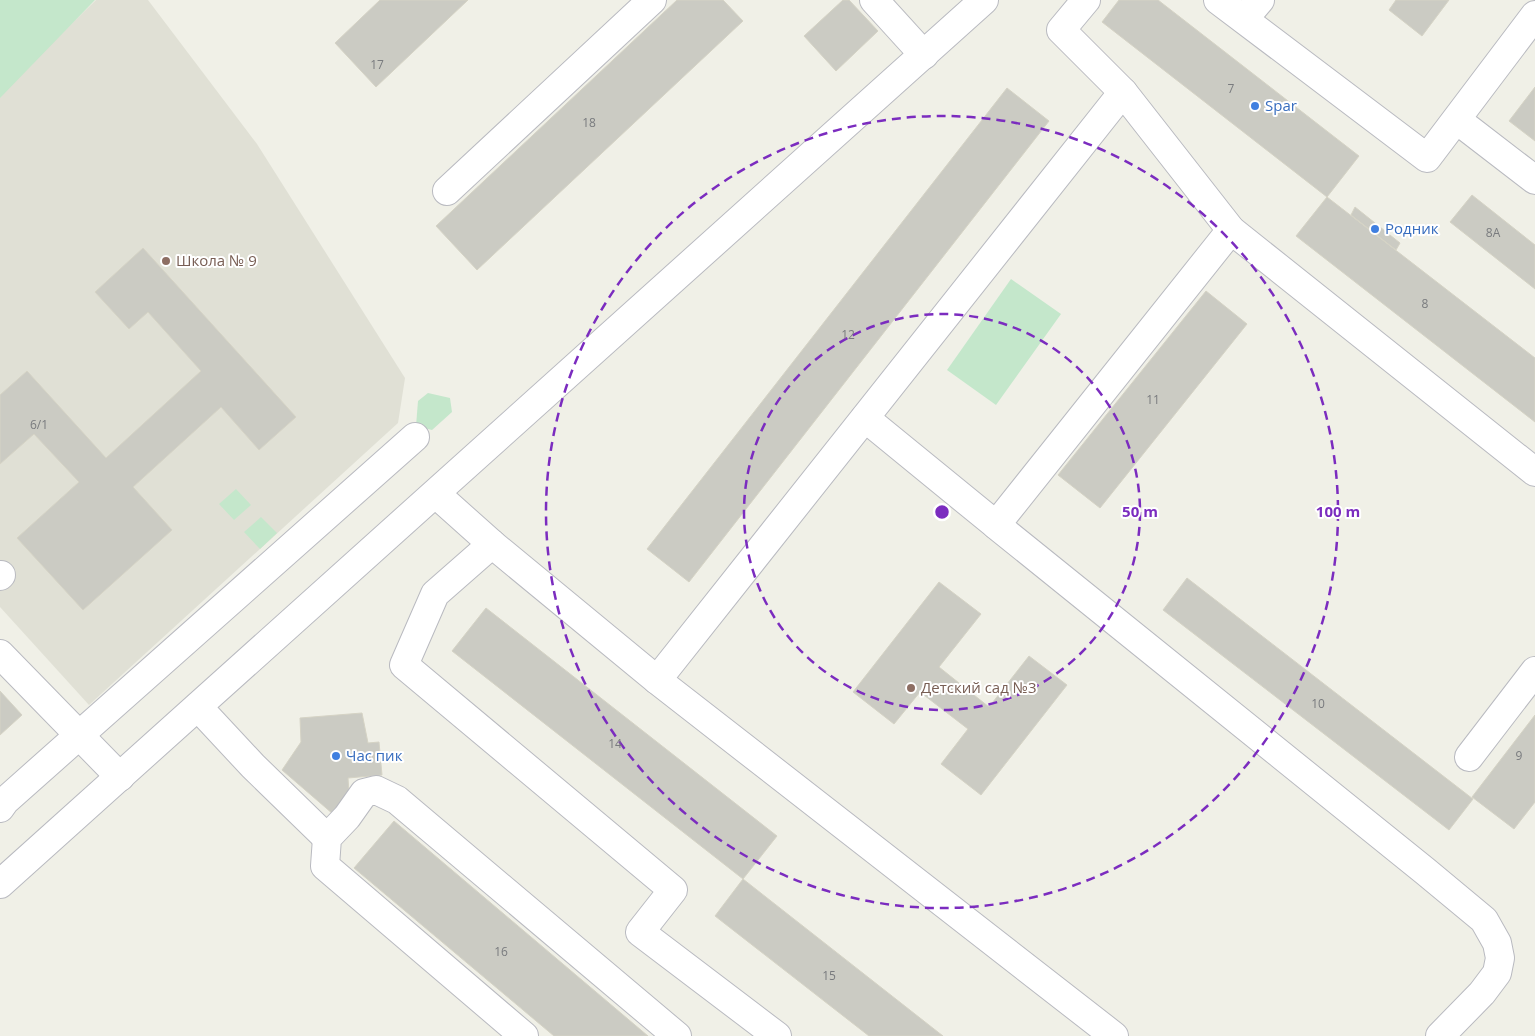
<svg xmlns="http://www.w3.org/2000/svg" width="1535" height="1036" font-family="'Open Sans',sans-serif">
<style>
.education{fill:#e0e0d5}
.green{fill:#c4e7cb}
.building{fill:#cbcbc3;stroke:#d5d3c5}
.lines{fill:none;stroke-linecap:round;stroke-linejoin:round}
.minor-casing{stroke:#b9bac0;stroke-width:30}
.minor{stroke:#fff;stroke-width:28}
.ring{fill:none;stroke:#7b2cbf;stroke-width:2.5;stroke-dasharray:9 6}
.shop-dot{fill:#3f7fe0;stroke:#fff;stroke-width:2}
.education-dot{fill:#8d6e63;stroke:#fff;stroke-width:2}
.labels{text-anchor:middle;stroke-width:4;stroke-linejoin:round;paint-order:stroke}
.number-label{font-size:12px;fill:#797b7e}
.shop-label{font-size:15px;fill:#366cbe;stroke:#fff;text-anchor:start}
.education-label{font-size:15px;fill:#785e54;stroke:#fff;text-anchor:start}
.centre{fill:#7b2cbf;stroke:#fff;stroke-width:2.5}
.ring-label{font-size:15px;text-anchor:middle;font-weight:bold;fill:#7b2cbf;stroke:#fff;stroke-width:4;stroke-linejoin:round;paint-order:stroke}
</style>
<rect width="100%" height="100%" fill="#f0f0e7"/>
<path class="education" d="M96,0H148L257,144L405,378L398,423L89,705L0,607V94Z"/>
<g class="green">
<path d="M0,0H95L0,98Z"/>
<path d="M1011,279L1061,314L996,405L947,370Z"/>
<path d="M428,393L450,398L452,412L432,430L416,426L418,401Z"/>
<path d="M236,489L251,505L234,520L219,504Z"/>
<path d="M261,517L277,533L260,549L244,532Z"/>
</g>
<g class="building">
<path d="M380,0H468L376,87L335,43Z"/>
<path d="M677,0H723L743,21L477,270L436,226Z"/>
<path d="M843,0H849L878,31L836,71L804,36Z"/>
<path d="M1119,0H1158L1359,156L1327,197L1102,22Z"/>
<path d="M1396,0H1449L1422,36L1389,10Z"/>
<path d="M1535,87V141L1509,121Z"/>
<path d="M1007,88L1049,121L689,582L647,549Z"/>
<path d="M1472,195L1535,245V289L1450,222Z"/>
<path d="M1327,197L1535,358V422L1296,236Z"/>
<path d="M1355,207L1400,243L1396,250L1351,215Z"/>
<path d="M143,248L296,417L259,450L221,407L133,487L172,530L83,610L17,538L79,482L34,434L0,464V395L27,371L106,458L201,371L148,312L129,329L95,292Z"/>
<path d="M1206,291L1247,324L1100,508L1058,475Z"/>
<path d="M1187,578L1473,799L1449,830L1163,610Z"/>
<path d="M939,582L981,614L939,667L989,707L1029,656L1067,685L981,795L941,764L968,729L920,692L894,724L853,692Z"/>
<path d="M486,608L777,836L743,879L452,651Z"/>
<path d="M0,691L22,715L0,735Z"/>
<path d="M362,713L368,743L379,742L382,775L348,778L349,793L333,814L282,770L301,742L300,718Z"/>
<path d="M1535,715V802L1514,829L1472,797Z"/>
<path d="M394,821L648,1036H554L354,868Z"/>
<path d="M743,879L943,1036H869L715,916Z"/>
</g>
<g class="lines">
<g class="minor-casing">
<g id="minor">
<path d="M874,0L924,55"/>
<path d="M1086,0L1061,30L1123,92L1231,230L1535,472"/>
<path d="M1218,0L1427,158L1535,15"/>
<path d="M1244,19L1260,0"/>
<path d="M1457,120L1535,180"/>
<path d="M447,191L652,0"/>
<path d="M865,418L996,525L1231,230"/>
<path d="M436,494L492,544L657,680L1114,1036"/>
<path d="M996,525L1425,871L1484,920L1497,943L1500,958L1497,973L1482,993L1440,1036"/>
<path d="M492,544L435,594L404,665L673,890L640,932L777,1036"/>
<path d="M0,576L1,575"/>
<path d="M0,654L120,777"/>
<path d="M657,680L1123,92"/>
<path d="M198,707L253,766L327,838"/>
<path d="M1469,757L1535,671"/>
<path d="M0,808L5,801L415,437"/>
<path d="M0,884L984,0"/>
<path d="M524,1036L325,866L327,838L347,817L364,793L376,790L397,800L677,1036"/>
</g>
</g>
<use href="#minor" class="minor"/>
</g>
<g class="ring">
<circle cx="942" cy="512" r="198"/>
<circle cx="942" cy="512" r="396"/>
</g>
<g class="shop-dot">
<circle cx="1255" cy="106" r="5"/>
<circle cx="1375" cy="229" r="5"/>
<circle cx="336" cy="756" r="5"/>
</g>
<g class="education-dot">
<circle cx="166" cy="261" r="5"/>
<circle cx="911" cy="688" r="5"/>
</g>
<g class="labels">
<g class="number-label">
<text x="377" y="69">17</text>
<text x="1231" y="93">7</text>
<text x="589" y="127">18</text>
<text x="1493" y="237">8А</text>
<text x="1425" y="308">8</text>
<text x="848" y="339">12</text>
<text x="1153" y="404">11</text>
<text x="39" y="429">6/1</text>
<text x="1318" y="708">10</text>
<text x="615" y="748">14</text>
<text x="1519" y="760">9</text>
<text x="501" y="956">16</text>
<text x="829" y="980">15</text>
</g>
<g class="shop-label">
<text x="1265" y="111">Spar</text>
<text x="1385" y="234">Родник</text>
<text x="346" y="761">Час пик</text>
</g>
<g class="education-label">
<text x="176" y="266">Школа № 9</text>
<text x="921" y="693">Детский сад №3</text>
</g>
</g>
<circle cx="942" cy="512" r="8" class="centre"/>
<g class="ring-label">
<text x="1140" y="517">50 m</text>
<text x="1338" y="517">100 m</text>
</g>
</svg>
